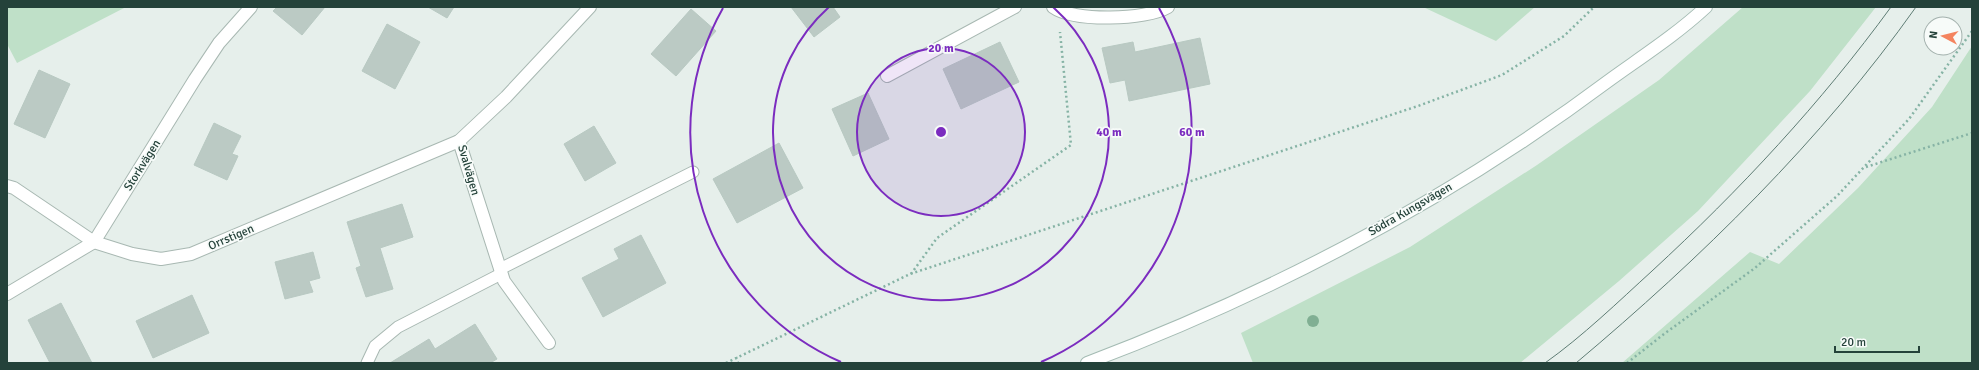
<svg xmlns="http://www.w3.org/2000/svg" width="1979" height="370" font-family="Signika,sans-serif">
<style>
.green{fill:#bfe0c8}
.building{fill:#bbcac4;stroke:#b8c9c2}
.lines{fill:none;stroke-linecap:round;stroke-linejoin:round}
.service-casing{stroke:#a8b8b2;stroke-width:13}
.minor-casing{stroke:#a8b8b2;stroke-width:14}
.secondary-casing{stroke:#a4bbb3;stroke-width:14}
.path{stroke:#86b3a5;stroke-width:2.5;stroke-dasharray:2 3;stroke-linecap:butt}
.service{stroke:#fff;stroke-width:11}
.minor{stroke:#fff;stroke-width:12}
.secondary{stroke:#fff;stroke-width:12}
.tram{stroke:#5f7d75;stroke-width:1}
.tree{fill:#80af93}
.ring{fill:none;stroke:#7b2cbf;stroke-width:2}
.labels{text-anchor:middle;stroke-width:3.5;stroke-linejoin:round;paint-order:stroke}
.street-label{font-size:12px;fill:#24423a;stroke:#f7fbf9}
.centre{fill:#7b2cbf;stroke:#f7fbf9;stroke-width:2}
.ring-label{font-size:12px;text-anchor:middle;font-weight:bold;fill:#7b2cbf;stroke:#f7fbf9;stroke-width:3.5;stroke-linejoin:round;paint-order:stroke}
</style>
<rect width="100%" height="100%" fill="#e6efeb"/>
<g class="green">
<path d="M7,7H126L17,63L7,44Z"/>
<path d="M1423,7H1535L1496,41Z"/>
<path d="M1743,7H1876L1810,91L1698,211L1619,281L1520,363H1253L1241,333L1410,247L1537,165L1659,80Z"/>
<path d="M1972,46V363H1622L1750,252L1779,264L1858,188L1932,107Z"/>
</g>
<g class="building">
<path d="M277,7H325L302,35L273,11Z"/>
<path d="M428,7H454L447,18Z"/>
<path d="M791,7H833L840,17L814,37Z"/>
<path d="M691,9L716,31L676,76L651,54Z"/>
<path d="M387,24L420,42L395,89L362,71Z"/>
<path d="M1200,38L1210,84L1129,101L1125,80L1110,83L1102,48L1133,42L1135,52Z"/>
<path d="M1000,42L1019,82L961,109L943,69Z"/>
<path d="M39,70L70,84L45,138L14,124Z"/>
<path d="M868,93L889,139L853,156L832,109Z"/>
<path d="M214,123L241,136L232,154L238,156L227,180L194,165Z"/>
<path d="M594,126L616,163L585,181L564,144Z"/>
<path d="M779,143L803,188L737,223L713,179Z"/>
<path d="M402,204L413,237L380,248L393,289L366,297L356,268L361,266L347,222Z"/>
<path d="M641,235L666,283L603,317L582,278L619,259L614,249Z"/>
<path d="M313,252L320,278L309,281L313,292L285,299L275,262Z"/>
<path d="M192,295L209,333L153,358L136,321Z"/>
<path d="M61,303L92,363H50L28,320Z"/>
<path d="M475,324L497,359L490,363H390L429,339L435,349Z"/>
</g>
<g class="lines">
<g class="service-casing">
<g id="service">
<path d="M500,269L693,172"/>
<path d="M367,363L375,346L398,327L501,274"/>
</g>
</g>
<g class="minor-casing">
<g id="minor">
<path d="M1053,7C1074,22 1146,20 1168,7"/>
<path d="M887,76L1015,7"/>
<path d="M459,141L504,281L549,343"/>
<path d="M7,186L14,188L94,242L132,254L161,259L191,254L459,141L506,97L590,7"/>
<path d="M7,294L94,242L195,79L219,43L251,7"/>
</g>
</g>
<g class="secondary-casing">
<path id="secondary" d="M1087,363C1272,293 1452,198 1611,79C1643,56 1677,34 1706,7"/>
</g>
<g class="path">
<path d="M1866,167L1972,133"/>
<path d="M911,274L937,238L1071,145L1060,32"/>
<path d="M736,357L738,363"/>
<path d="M726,363L910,274L1418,106L1502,75L1564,36L1594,7"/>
<path d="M1627,363L1664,334L1755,268L1837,196L1909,119L1972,31"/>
</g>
<use href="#service" class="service"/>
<use href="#minor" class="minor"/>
<use href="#secondary" class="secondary"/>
<g class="tram">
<path d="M1545,363C1583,336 1618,302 1652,271C1740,190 1821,103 1891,7"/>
<path d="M1576,363C1701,258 1821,141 1916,7"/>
</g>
</g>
<circle class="tree" cx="1313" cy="321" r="6"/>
<circle cx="941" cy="132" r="84" fill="#7b2cbf" fill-opacity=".12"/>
<g class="ring">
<circle cx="941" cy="132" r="84"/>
<path d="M1053 7A168 168 0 1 1 829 7"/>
<path d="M841 362A251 251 0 0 1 723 8M1159 8A251 251 0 0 1 1041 362"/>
</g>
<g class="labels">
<g class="street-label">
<text transform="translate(142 165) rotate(-58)" y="4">Storkvägen</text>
<text transform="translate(469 170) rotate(74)" y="4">Svalvägen</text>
<text transform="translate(1410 209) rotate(-30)" y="4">Södra Kungsvägen</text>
<text transform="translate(231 237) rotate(-23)" y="4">Orrstigen</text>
</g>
</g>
<circle cx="941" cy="132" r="6" class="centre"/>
<g class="ring-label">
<text x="941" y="52">20 m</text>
<text x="1109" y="136">40 m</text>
<text x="1192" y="136">60 m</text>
</g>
<rect width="1979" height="370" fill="none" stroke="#24423a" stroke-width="16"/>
<g transform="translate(1943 36) rotate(277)"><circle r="19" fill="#f7fbf9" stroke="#a3b1ad"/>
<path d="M0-3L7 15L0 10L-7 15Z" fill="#f4845f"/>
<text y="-6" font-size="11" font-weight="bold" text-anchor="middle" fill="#24423a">N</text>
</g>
<path d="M1835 346v6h84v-6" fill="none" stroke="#24423a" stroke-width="2"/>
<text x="1841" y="346" font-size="12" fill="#24423a" stroke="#f7fbf9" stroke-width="3" paint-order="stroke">20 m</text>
</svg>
